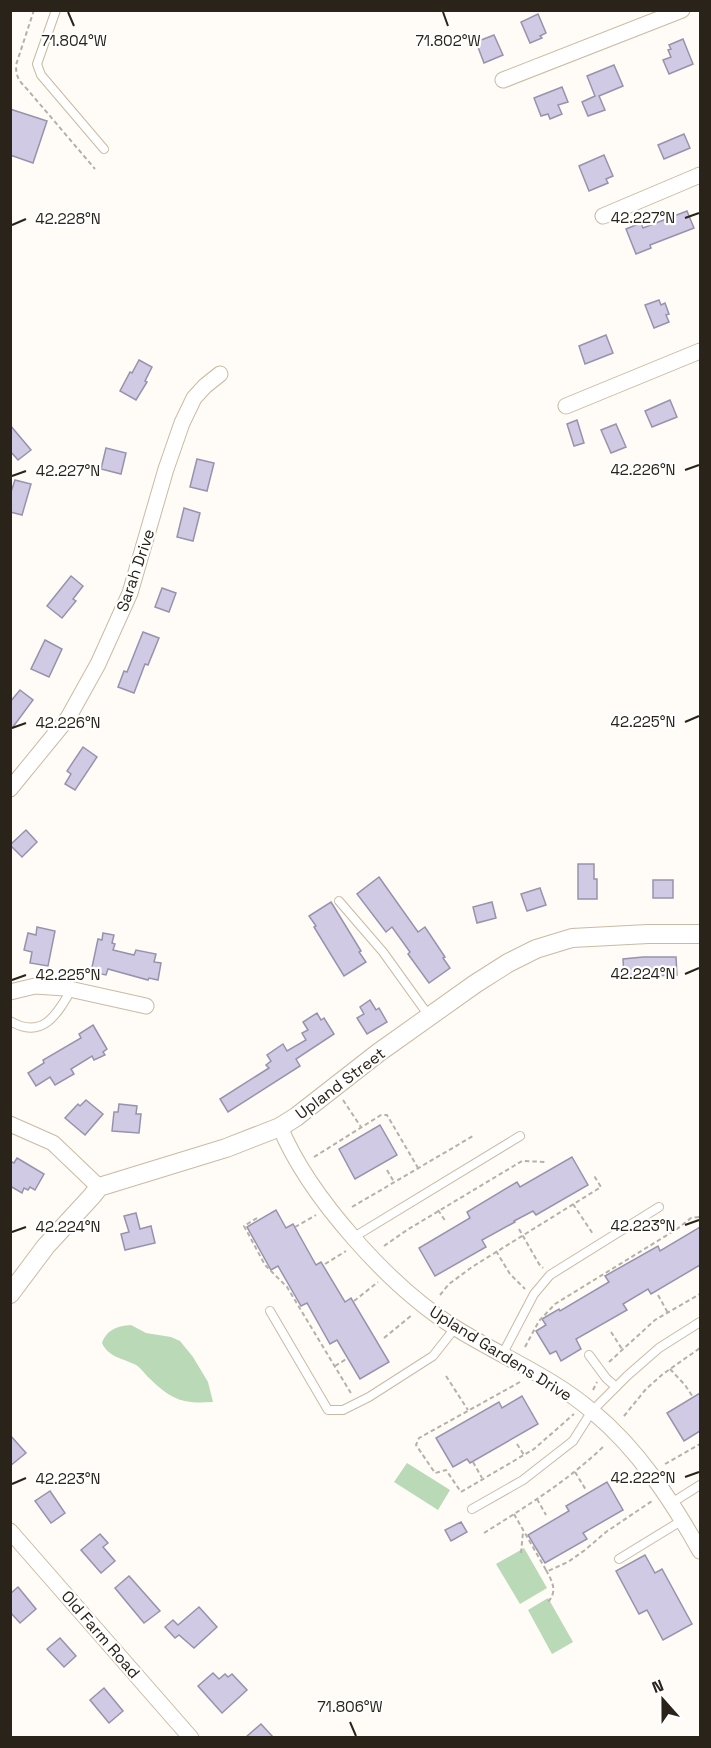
<svg xmlns="http://www.w3.org/2000/svg" width="711" height="1748" font-family="'Space Grotesk',sans-serif">
<style>
.green{fill:#b9d9b7}
.building{fill:#d0cae5;stroke:#9892ac;stroke-width:1.5}
.lines{fill:none;stroke-linecap:round;stroke-linejoin:round}
.service-casing{stroke:#cbbaa2;stroke-width:10}
.minor-casing{stroke:#cbbaa2;stroke-width:17}
.tertiary-casing{stroke:#cbbaa2;stroke-width:20}
.path{stroke:#b5b1aa;stroke-width:2;stroke-dasharray:4.5 3;stroke-linecap:butt}
.service{stroke:#fff;stroke-width:8}
.minor{stroke:#fff;stroke-width:15}
.tertiary{stroke:#fff;stroke-width:18}
.ticks{fill:none;stroke:#292319;stroke-width:2}
.labels{text-anchor:middle;stroke-width:4.5;stroke-linejoin:round;paint-order:stroke}
.street-label{font-size:16px;fill:#292319;stroke:#fff}
.ticks-label{font-size:15px;text-anchor:middle;fill:#292319;stroke:#fff;stroke-width:4.5;stroke-linejoin:round;paint-order:stroke}
</style>
<rect width="100%" height="100%" fill="#fffbf6"/>
<g class="green">
<path d="M131,1325L146,1333L171,1337L180,1341L193,1357L208,1382L213,1402C182,1404 172,1400 149,1378C145,1374 141,1368 136,1365C123,1358 109,1358 102,1343C107,1329 118,1326 131,1325Z"/>
<path d="M407,1463L450,1490L438,1510L394,1482Z"/>
<path d="M524,1548L547,1588L520,1604L496,1564Z"/>
<path d="M548,1598L573,1642L552,1654L528,1610Z"/>
</g>
<g class="building">
<path d="M538,14L546,33L540,36L542,38L530,43L521,22Z"/>
<path d="M494,35L503,55L484,63L476,42Z"/>
<path d="M683,39L693,64L669,74L663,60L671,57L668,50L671,49L669,45Z"/>
<path d="M614,65L623,86L599,96L605,110L588,116L582,102L595,96L587,76Z"/>
<path d="M562,87L568,102L558,105L562,114L550,119L548,114L541,116L534,98Z"/>
<path d="M10,109L47,121L33,163L10,155Z"/>
<path d="M684,134L690,148L664,159L658,145Z"/>
<path d="M604,155L613,176L606,179L608,183L589,191L579,166Z"/>
<path d="M687,211L694,228L650,245L651,248L636,254L626,229L641,223L643,228Z"/>
<path d="M659,300L661,305L665,303L669,314L666,315L669,322L654,328L645,305Z"/>
<path d="M606,335L613,353L585,364L579,346Z"/>
<path d="M139,360L152,367L145,381L147,382L136,400L120,391L130,372L132,373Z"/>
<path d="M670,400L677,417L652,427L645,411Z"/>
<path d="M577,420L584,443L574,446L567,424Z"/>
<path d="M616,424L626,447L611,453L601,430Z"/>
<path d="M10,425L31,450L18,460L10,451Z"/>
<path d="M106,448L126,453L121,474L101,469Z"/>
<path d="M197,459L214,463L207,491L190,487Z"/>
<path d="M15,480L31,484L22,515L10,512V495Z"/>
<path d="M184,508L200,513L193,541L177,537Z"/>
<path d="M71,576L83,586L73,599L76,601L62,618L47,606Z"/>
<path d="M162,588L176,593L169,612L155,607Z"/>
<path d="M143,632L159,638L148,665L145,664L134,693L118,687L124,671L127,672Z"/>
<path d="M45,640L62,649L49,677L31,669Z"/>
<path d="M20,690L33,700L10,731V702Z"/>
<path d="M83,747L97,757L75,790L65,784L71,774L67,771Z"/>
<path d="M26,830L37,842L22,857L10,845Z"/>
<path d="M578,864H594V879H597V899H578Z"/>
<path d="M379,877L418,932L425,927L445,957L443,958L450,968L429,983L408,954L410,952L392,927L386,932L357,894Z"/>
<rect x="653" y="880" width="20" height="18"/>
<path d="M540,888L546,905L527,911L521,894Z"/>
<path d="M331,902L361,951L359,952L366,962L344,976L314,927L316,926L309,916Z"/>
<path d="M492,902L496,918L477,923L473,907Z"/>
<path d="M37,927L55,931L48,966L30,963L32,952L24,950L28,933L36,935Z"/>
<path d="M103,933L114,935L112,943L115,944L113,950L134,955L136,950L156,954L154,962L161,963L158,980L149,978L148,980L108,969L106,975L91,972L98,939L102,940Z"/>
<path d="M643,957H676L677,975L624,977L623,959Z"/>
<path d="M370,1000L376,1010L379,1008L387,1022L367,1034L357,1018L364,1014L360,1007Z"/>
<path d="M317,1013L321,1020L324,1018L334,1034L296,1059L300,1066L228,1112L220,1099L269,1068L266,1065L271,1061L267,1055L283,1044L287,1051L306,1040L302,1033L308,1030L303,1022Z"/>
<path d="M93,1025L107,1049L103,1052L105,1055L94,1060L92,1056L71,1069L74,1074L55,1085L50,1077L36,1086L28,1073L44,1063L43,1060L81,1038L79,1034Z"/>
<path d="M86,1100L103,1114L85,1135L65,1118L78,1104L80,1106Z"/>
<path d="M119,1104L137,1106L136,1114H141L139,1133L112,1131L114,1112H118Z"/>
<path d="M380,1125L397,1155L355,1179L339,1149Z"/>
<path d="M572,1157L588,1185L536,1215L533,1211L514,1221L515,1222L482,1240L486,1247L435,1276L419,1248L470,1218L467,1212L517,1182L520,1187Z"/>
<path d="M17,1158L44,1174L35,1190L30,1187L28,1190L24,1188L22,1193L10,1186V1161L14,1163Z"/>
<path d="M276,1210L286,1228L293,1224L316,1265L321,1262L345,1302L351,1298L389,1362L360,1379L337,1340L330,1344L307,1303L301,1306L278,1266L271,1270L247,1227Z"/>
<path d="M136,1213L140,1229L151,1226L155,1243L125,1250L121,1234L129,1232L124,1216Z"/>
<path d="M700,1227V1265L651,1294L648,1289L623,1304L627,1310L576,1339L581,1349L561,1361L556,1351L550,1354L536,1331L546,1325L542,1319L559,1309L560,1311L609,1282L605,1276L658,1246L660,1251Z"/>
<path d="M700,1393V1431L684,1441L667,1413Z"/>
<path d="M522,1396L538,1424L470,1463L467,1459L453,1467L436,1438L499,1402L502,1408Z"/>
<path d="M10,1435L26,1453L10,1466Z"/>
<path d="M607,1482L623,1510L583,1533L587,1539L545,1563L528,1535L569,1511L566,1506Z"/>
<path d="M50,1491L65,1513L51,1523L35,1501Z"/>
<path d="M461,1522L467,1532L451,1541L445,1530Z"/>
<path d="M100,1534L108,1543L103,1547L115,1561L101,1573L81,1550Z"/>
<path d="M645,1555L655,1573L662,1569L692,1624L663,1640L647,1610L639,1614L616,1571Z"/>
<path d="M129,1576L160,1611L144,1623L115,1588Z"/>
<path d="M18,1587L36,1609L20,1623L10,1612V1594Z"/>
<path d="M199,1607L217,1627L194,1648L179,1635L175,1638L165,1627L173,1620L178,1625Z"/>
<path d="M60,1638L76,1656L64,1667L47,1649Z"/>
<path d="M213,1673L219,1679L225,1674L228,1677L232,1674L247,1690L222,1713L198,1686Z"/>
<path d="M104,1688L123,1711L109,1723L90,1700Z"/>
<path d="M261,1724L273,1737H246Z"/>
</g>
<g class="lines">
<g class="service-casing">
<g id="service">
<path d="M56,10L37,64L41,75L104,149"/>
<path d="M339,901L383,952L429,1016"/>
<path d="M10,1021C42,1040 57,1015 71,990"/>
<path d="M354,1237L520,1136"/>
<path d="M270,1311L328,1410H343L369,1397L433,1356L455,1328"/>
<path d="M502,1355L534,1294L550,1275L659,1207"/>
<path d="M589,1355L606,1378L616,1387"/>
<path d="M670,1504L700,1485"/>
<path d="M472,1509L523,1480L573,1441L592,1411L627,1376L659,1348L700,1322"/>
<path d="M619,1559L681,1521"/>
</g>
</g>
<g class="minor-casing">
<g id="minor">
<path d="M503,80L682,10"/>
<path d="M603,216L700,175"/>
<path d="M566,406L700,351"/>
<path d="M10,789L68,718L98,664L130,593L166,469L182,423L194,398L205,386L220,374"/>
<path d="M10,992L35,986L65,988L146,1006"/>
<path d="M10,1124L53,1143L99,1187"/>
<path d="M280,1127C309,1197 390,1287 454,1327C500,1356 551,1376 593,1412C638,1449 672,1501 700,1551"/>
<path d="M10,1531L191,1738"/>
</g>
</g>
<g class="tertiary-casing">
<path id="tertiary" d="M10,1294L46,1246L92,1196L99,1187L226,1148L280,1127L296,1117L378,1053L475,984L508,963L536,949L572,938L648,934H700"/>
</g>
<g class="path">
<path d="M34,10L16,65C16,77 19,81 27,89L95,169"/>
<path d="M343,1100L361,1127"/>
<path d="M314,1157L381,1115H387L418,1168"/>
<path d="M387,1170L394,1182"/>
<path d="M573,1204L593,1234"/>
<path d="M352,1207L473,1136"/>
<path d="M438,1210L446,1222"/>
<path d="M257,1218L244,1226L265,1265L287,1287L352,1395"/>
<path d="M295,1227L316,1215"/>
<path d="M519,1229L539,1264L543,1268"/>
<path d="M384,1246L407,1230L522,1161L546,1162"/>
<path d="M496,1251L510,1274L525,1289"/>
<path d="M325,1264L346,1251"/>
<path d="M440,1295L449,1284L472,1267L601,1187L593,1174"/>
<path d="M658,1295L668,1313"/>
<path d="M354,1301L378,1282"/>
<path d="M611,1332L622,1349"/>
<path d="M384,1338L412,1315"/>
<path d="M525,1347L539,1321L555,1304L677,1229L691,1218L700,1217"/>
<path d="M609,1362L655,1320L700,1294"/>
<path d="M335,1366L348,1358"/>
<path d="M670,1369L685,1385L693,1397"/>
<path d="M446,1376L468,1410"/>
<path d="M520,1382L419,1438L416,1445L435,1473L446,1470L461,1492L534,1449L574,1414"/>
<path d="M593,1390L597,1382"/>
<path d="M624,1416L646,1389L663,1374L700,1348"/>
<path d="M517,1444L524,1455"/>
<path d="M473,1462L482,1478"/>
<path d="M665,1464L700,1444"/>
<path d="M575,1472L586,1490"/>
<path d="M537,1499L546,1515"/>
<path d="M514,1514L546,1570L548,1571L568,1562L585,1550L606,1532L652,1501"/>
<path d="M484,1533C527,1506 569,1480 605,1445"/>
<path d="M521,1553L523,1532"/>
<path d="M546,1570C552,1581 558,1591 548,1602"/>
</g>
<use href="#service" class="service"/>
<use href="#minor" class="minor"/>
<use href="#tertiary" class="tertiary"/>
</g>
<path class="ticks" d="M68,12L74,26M443,12L448,26M685,218L699,213M12,225L26,219M685,470L699,465M12,476L26,471M685,722L699,716M12,728L26,723M685,974L699,968M12,980L26,975M685,1225L699,1220M12,1232L26,1227M685,1477L699,1472M12,1484L26,1478M350,1722L356,1736"/>
<g class="labels">
<g class="street-label">
<text transform="translate(135 570) rotate(-71)" y="6">Sarah Drive</text>
<text transform="translate(340 1083) rotate(-37)" y="6">Upland Street</text>
<text transform="translate(501 1353) rotate(32)" y="6">Upland Gardens Drive</text>
<text transform="translate(101 1634) rotate(49)" y="6">Old Farm Road</text>
</g>
</g>
<g class="ticks-label">
<text x="74" y="46">71.804°W</text>
<text x="448" y="46">71.802°W</text>
<text x="643" y="223">42.227°N</text>
<text x="68" y="224">42.228°N</text>
<text x="643" y="475">42.226°N</text>
<text x="68" y="476">42.227°N</text>
<text x="643" y="727">42.225°N</text>
<text x="68" y="728">42.226°N</text>
<text x="643" y="979">42.224°N</text>
<text x="68" y="980">42.225°N</text>
<text x="643" y="1231">42.223°N</text>
<text x="68" y="1232">42.224°N</text>
<text x="643" y="1483">42.222°N</text>
<text x="68" y="1484">42.223°N</text>
<text x="350" y="1712">71.806°W</text>
</g>
<rect width="711" height="1748" fill="none" stroke="#292319" stroke-width="24"/>
<g transform="translate(663 1700) rotate(339)" stroke="#ffffff" stroke-width="4.5" paint-order="stroke">
<path d="M0-4.5L10 22L0 15L-10 22Z" fill="#292319"/>
<text y="-9" font-size="16" font-weight="bold" text-anchor="middle" fill="#292319">N</text>
</g>
</svg>
